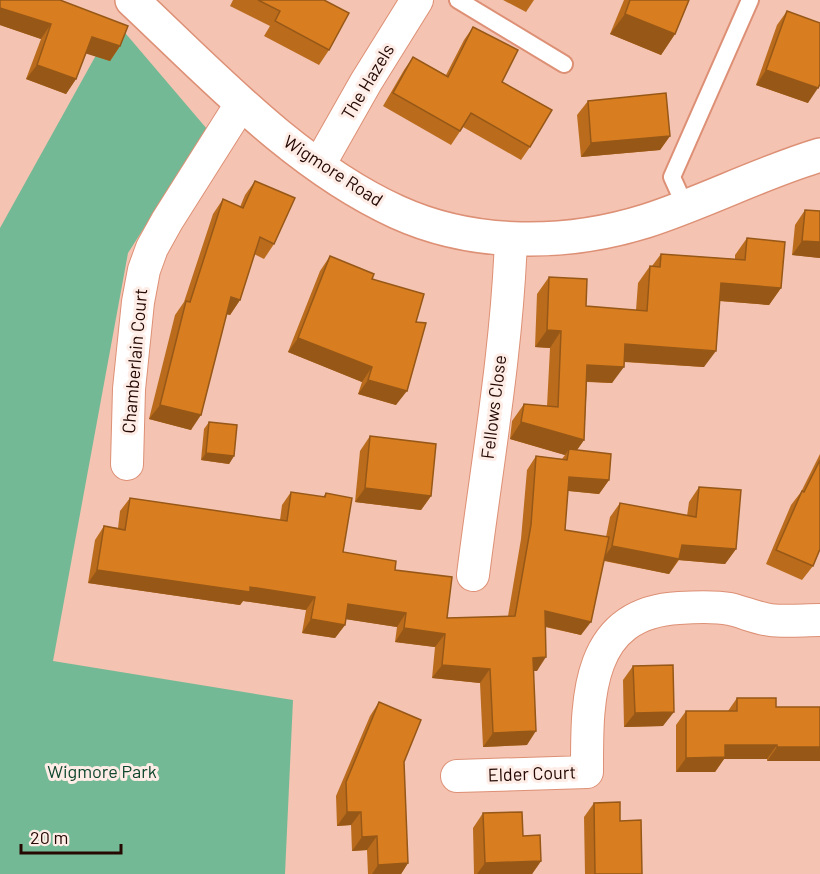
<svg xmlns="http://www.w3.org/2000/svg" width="820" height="874" font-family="Barlow,sans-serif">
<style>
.park{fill:#74b995}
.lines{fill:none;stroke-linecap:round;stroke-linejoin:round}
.service-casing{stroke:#dd9075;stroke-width:20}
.minor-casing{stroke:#dd9075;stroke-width:34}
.tertiary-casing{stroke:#dd9075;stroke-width:36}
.service{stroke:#fff;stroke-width:16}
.minor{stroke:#fff;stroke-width:32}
.tertiary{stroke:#fff;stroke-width:33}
.wall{fill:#ba6c1c}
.shaded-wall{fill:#975817}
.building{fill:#d87e21;stroke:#975817;stroke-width:1.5}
.labels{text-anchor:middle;stroke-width:6;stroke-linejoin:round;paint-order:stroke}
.street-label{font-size:18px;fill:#240801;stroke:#feece6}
.park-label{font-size:18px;fill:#0e462e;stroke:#feece6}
</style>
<rect width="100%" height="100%" fill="#f4c3b2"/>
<path class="park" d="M115,21L207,129L128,253L53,661L293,700L285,874H0V228Z"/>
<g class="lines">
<g class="service-casing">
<g id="service">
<path d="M458,0L564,64"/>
<path d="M685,206L672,177L750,0"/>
</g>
</g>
<g class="minor-casing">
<g id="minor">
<path d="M319,165L366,82L417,0"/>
<path d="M127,464L129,389L138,302L144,270L152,248L167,221L241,104"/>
<path d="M473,575C487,463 507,351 511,239"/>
<path d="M457,776L587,772C587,700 585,613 679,608C695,607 714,606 730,609C743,612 756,618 770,620C786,622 804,620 820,620"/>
</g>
</g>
<g class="tertiary-casing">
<path id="tertiary" d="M132,0C212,75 296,166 397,212C474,247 566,246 646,221C705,202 760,173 820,155"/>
</g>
<use href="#service" class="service"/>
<use href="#minor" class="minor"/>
<use href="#tertiary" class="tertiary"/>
</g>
<g class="wall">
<path d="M0,0L120,46L110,61L86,53L76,79L66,94L26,79L41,39L0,25Z"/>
<path d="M233,0H324L329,50L319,65L264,36L270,26L230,6Z"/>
<path d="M503,0H534L526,12Z"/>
<path d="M624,0H689L675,34L661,55L610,34Z"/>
<path d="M787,11L808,103L756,85L777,25Z"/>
<path d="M473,27L502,82L530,147L521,160L463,127L451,145L383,106L404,70L413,57L446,75L464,40Z"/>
<path d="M588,101L670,136L660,150L581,157L577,115Z"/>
<path d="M255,181L274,244L264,259L254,254L240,300L230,315L226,314L191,430L149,419L175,315L184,302L213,214L223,199L240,207L245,195Z"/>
<path d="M805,210L820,258L792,255L795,225Z"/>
<path d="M747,238L781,288L769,305L719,301L704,367L624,362L612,383L587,382L584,440L577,450L609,480L599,494L568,491L565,530L606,537L610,517L620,503L687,516L689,502L699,487L736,549L725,564L679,560L669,574L604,561L581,635L545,627L537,671H533L527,745L483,747L480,683L432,678L435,647L395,642L397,627L346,619L345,625L335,638L302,633L306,610L243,601L240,605L88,583L95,540L104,526L118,528L120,511L130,498L280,520L282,505L291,492L323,497L326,493L343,552L395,570L447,618L508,616L521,539L527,470L536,456L562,459L565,455L510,439L512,421L524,404L547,406L550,348L535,347L537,294L549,277L586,306L636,310L638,283L650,266H652L661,254L735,259V255Z"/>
<path d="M330,256L372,279L416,322L396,405L358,394L362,382L288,352L320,271Z"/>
<path d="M209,422L234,456L229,464L201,460L204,429Z"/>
<path d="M370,436L431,496L421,510L355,502L360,451Z"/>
<path d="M820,454V549L813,566L802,580L766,564L791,505L801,492Z"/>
<path d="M633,666L663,726L624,727L623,680Z"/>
<path d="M737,698L776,707H820L767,761V759H724L715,772H676V725L686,711H728Z"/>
<path d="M379,702L404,762L408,863L401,874H368L367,850L352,851L351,825L337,826L336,796L370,716Z"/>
<path d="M594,803L620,821L642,874H585L584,817Z"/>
<path d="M483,813L523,836L541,861L532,874H474L473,828Z"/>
</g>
<g class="shaded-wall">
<path d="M0,8L51,24L41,39L0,25Z"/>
<path d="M625,14L675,34L661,55L610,34Z"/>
<path d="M92,37L120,46L110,61L81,52Z"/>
<path d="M37,65L76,79L66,94L26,79Z"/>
<path d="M766,70L818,88L808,103L756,85Z"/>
<path d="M670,136L660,150L581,157L591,143Z"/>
<path d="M802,241L820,242V258L792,255Z"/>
<path d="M721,283L781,288L769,305L709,300Z"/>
<path d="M231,297L240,300L230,315L220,312Z"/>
<path d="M547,330L561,331L550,348L535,347Z"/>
<path d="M298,338L372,367L362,382L288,352Z"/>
<path d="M625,344L716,351L704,367L614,361Z"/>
<path d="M587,365L624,367L612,383L576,381Z"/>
<path d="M368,380L407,391L396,405L358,394Z"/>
<path d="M160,405L201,415L191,430L149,419Z"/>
<path d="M521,422L584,440L572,457L569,449L565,455L510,439Z"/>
<path d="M206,453L234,456L229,464L201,460Z"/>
<path d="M569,477L609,480L599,494L560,490Z"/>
<path d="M365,488L431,496L421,510L355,502Z"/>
<path d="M682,545L736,549L725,564L678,560L669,574L602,560L612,546Z"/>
<path d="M97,570L250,587L315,597L306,610L243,601L240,605L88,583Z"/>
<path d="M348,604L406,613L397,627L338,618Z"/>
<path d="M545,611L591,622L581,635L535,624Z"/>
<path d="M311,619L345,625L335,638L302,633Z"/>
<path d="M404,628L445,634L435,647L395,642Z"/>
<path d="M546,657L537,671H523L533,658Z"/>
<path d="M442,665L490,669L480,683L432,678Z"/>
<path d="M674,712L663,726L624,727L635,713Z"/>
<path d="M536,731L527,745L483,747L493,733Z"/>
<path d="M725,745H777L767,759H724L715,772H676L686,758Z"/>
<path d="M777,747H820V761H767Z"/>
<path d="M347,812H361L351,825L337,826Z"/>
<path d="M377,836L367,850L352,851L362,837Z"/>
<path d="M541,861L532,874H477L485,863Z"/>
<path d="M408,863L401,874H372L378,865Z"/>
</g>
<g class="building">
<path d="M0,0H60L128,26L120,46L92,37L76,79L37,65L51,24L0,8Z"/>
<path d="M258,0H324L349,13L329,50L275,21L280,11Z"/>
<path d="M630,0H689L675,34L625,14Z"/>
<path d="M787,11L820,23V84L818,88L766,70Z"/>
<path d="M473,27L518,50L502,82L552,110L530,147L471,113L460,131L393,93L413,57L448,77Z"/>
<path d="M666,93L670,136L591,143L588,101Z"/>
<path d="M255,181L295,198L274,244L260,237L240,300L231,297L201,415L160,405L186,301L190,302L223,199L243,208Z"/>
<path d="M805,210L820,211V242L802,241Z"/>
<path d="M747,238L785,242L781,288L721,283L716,351L625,344L624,367L587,365L584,440L521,422L524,404L558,407L561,331L547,330L549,277L587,279L586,306L647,311L650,266L660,267L661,254L745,260Z"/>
<path d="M330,256L374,274L372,279L424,294L416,322L426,323L407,391L368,380L372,367L298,338Z"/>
<path d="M209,422L237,425L234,456L206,453Z"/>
<path d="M370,436L436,444L431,496L365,488Z"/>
<path d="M569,449L611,454L609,480L569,477L565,530L609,537L591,622L545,611L546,657L533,658L536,731L493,733L490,669L442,665L445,634L404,628L406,613L348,604L345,625L311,619L315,597L250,587V592L97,570L104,526L125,530L130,498L287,521L291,492L325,497L326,493L352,498L343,552L396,561L395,570L452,577L447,618L515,616L531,525L536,456L567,460Z"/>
<path d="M820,460V549L813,566L776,550L802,491L804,492Z"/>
<path d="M699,487L741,490L736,549L682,545L679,559L612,546L620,503L696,517Z"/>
<path d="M673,665L674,712L635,713L633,666Z"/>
<path d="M737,698H776V707H820V747H777V745H725V757L686,758V711H737Z"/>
<path d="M379,702L421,720L404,762L408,863L378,865L377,836L362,837L361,812H347L346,782Z"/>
<path d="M620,802V821L641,820L642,874H595L594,803Z"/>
<path d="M522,812L523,836L540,835L541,861L485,863L483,813Z"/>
</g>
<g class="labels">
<g class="street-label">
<text transform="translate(368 82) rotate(-59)" y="6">The Hazels</text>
<text transform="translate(333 171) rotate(33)" y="6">Wigmore Road</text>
<text transform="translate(135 361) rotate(-85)" y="6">Chamberlain Court</text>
<text transform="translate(494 407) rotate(-83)" y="6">Fellows Close</text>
<text transform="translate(532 774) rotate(-2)" y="6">Elder Court</text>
</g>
<g class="park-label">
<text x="102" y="778">Wigmore Park</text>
</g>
</g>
<path d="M21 844v9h100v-9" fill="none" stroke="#240801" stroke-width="3"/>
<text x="30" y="844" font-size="18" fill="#240801" stroke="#feece6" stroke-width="4.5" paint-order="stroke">20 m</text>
</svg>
